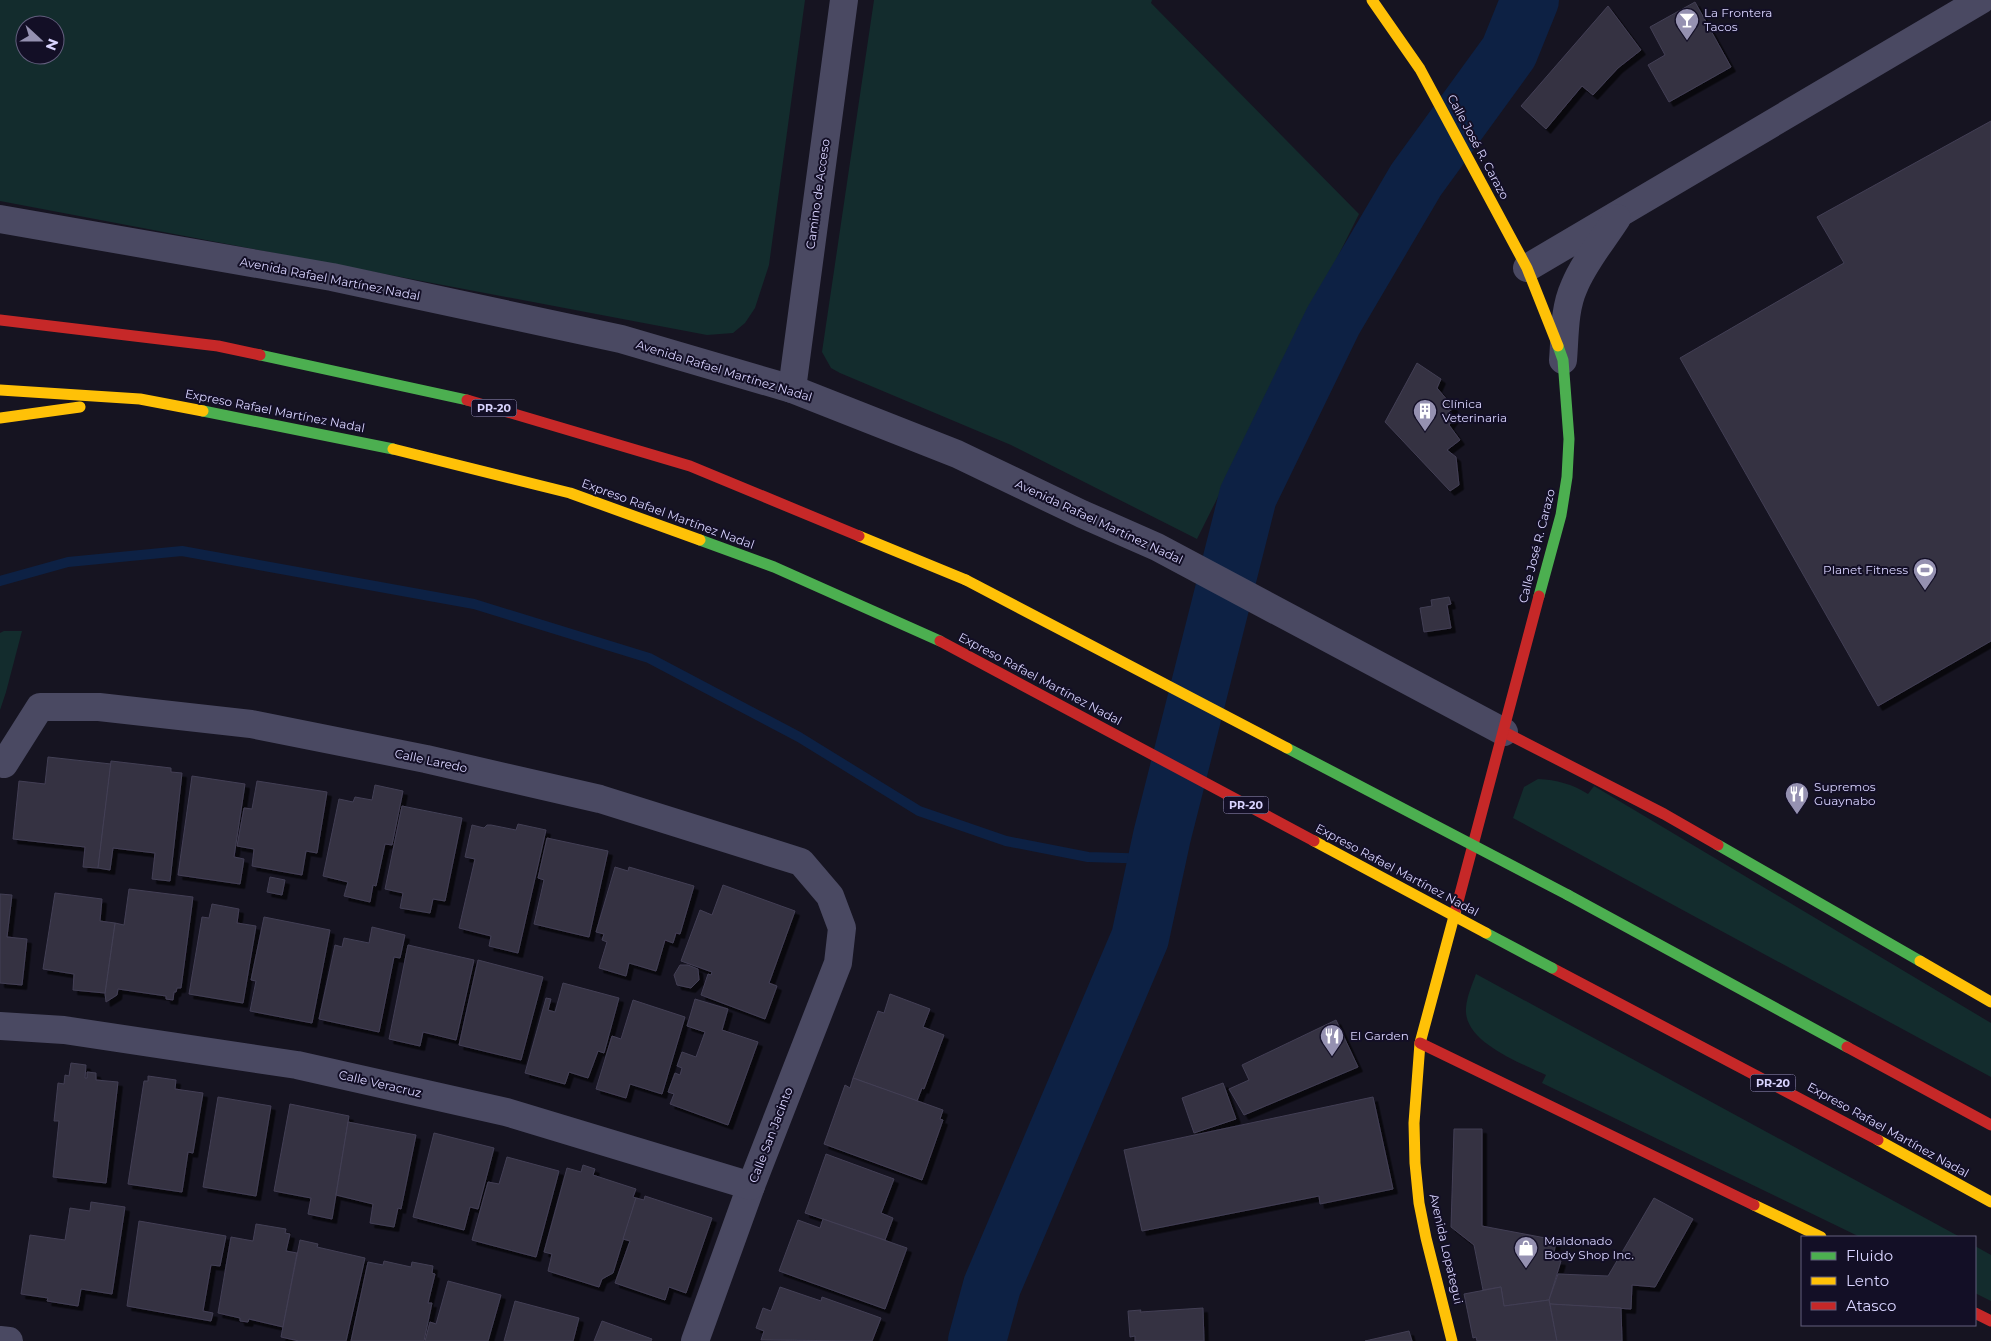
<svg xmlns="http://www.w3.org/2000/svg" width="1991" height="1341" font-family="Montserrat,sans-serif">
<style>
.green{fill:#132c2d;fill-rule:evenodd}
.lines{fill:none;stroke-linecap:round;stroke-linejoin:round}
.stream{stroke:#0d2144;stroke-width:10}
.river{stroke:#0d2144;stroke-width:58}
.building{fill:#343243;stroke:#433f54;filter:url(#shadow)}
.street{stroke:#4a4962;stroke-width:28}
.fast{stroke:#4caf50;stroke-width:11}
.slow{stroke:#ffc107;stroke-width:11}
.jam{stroke:#c62828;stroke-width:11}
.fast-bridge{stroke:#4caf50;stroke-width:11}
.slow-bridge{stroke:#ffc107;stroke-width:11}
.jam-bridge{stroke:#c62828;stroke-width:11}
.labels{text-anchor:middle;stroke-width:4;stroke-linejoin:round;paint-order:stroke}
.shield{fill:#130f26;stroke:#9e99be;stroke-width:1}
.shield-label{font-size:11px;font-weight:bold;fill:#d9d4ff}
.poi-label{font-size:12px;fill:#d9d4ff;stroke:#130f26;text-anchor:start}
.street-label{font-size:12px;fill:#d9d4ff;stroke:#130f26}
</style>
<defs>
<filter id="shadow"><feDropShadow dx="4.5" dy="4.5" stdDeviation="0" flood-color="#0009"/></filter>
</defs>
<rect width="100%" height="100%" fill="#161421"/>
<g class="green">
<path d="M0,0H805L769,265L755,308L745,323L733,333L707,335L0,201ZM25,25H55V55H25Z"/>
<path d="M874,0H1152L1151,3L1359,214L1197,539L1011,445L840,373L831,368L822,352Z"/>
<path d="M4,631H22L6,692L0,710V633Z"/>
<path d="M1538,779C1557,780 1572,784 1588,794L1594,786L1991,1023V1077L1513,818L1524,787Z"/>
<path d="M1476,974L1960,1237H1860L1542,1083L1546,1075C1521,1063 1463,1042 1466,1008C1467,996 1472,985 1476,974Z"/>
<path d="M1975,1246L1991,1255V1301L1975,1293Z"/>
</g>
<g class="lines">
<path class="stream" d="M0,581L68,562L182,551L474,604L649,658L799,737L919,811L1006,841L1088,857L1157,859"/>
<path class="river" d="M977,1341L992,1286L1140,938L1162,836L1248,496L1333,321L1416,180L1509,52L1530,0"/>
</g>
<g class="building">
<path d="M1695,2L1731,67L1669,102L1648,65L1665,55L1650,27Z"/>
<path d="M1608,6L1641,50L1618,68L1593,95L1582,86L1546,129L1521,106Z"/>
<path d="M1991,121V641L1878,706L1680,358L1844,263L1817,217Z"/>
<path d="M1417,363L1441,379L1437,388L1454,408L1448,412L1454,418L1449,425L1460,440L1447,450L1456,457L1459,485L1450,491L1385,422Z"/>
<path d="M1449,597L1451,604L1447,605L1451,628L1424,632L1420,608L1432,606L1431,600Z"/>
<path d="M48,757L111,764L98,868L83,867L85,847L13,839L19,781L45,784Z"/>
<path d="M111,761L171,768V772L182,773L170,881L152,879L155,853L113,848L110,870L98,868Z"/>
<path d="M192,776L245,784L234,857L244,859L240,884L178,875Z"/>
<path d="M257,781L327,792L317,853L306,851L302,875L252,866L254,849L237,846L244,808L252,809Z"/>
<path d="M375,785L403,791L392,845L385,844L376,886L373,885L370,902L344,896L348,882L323,876L339,799L353,802L355,797L372,800Z"/>
<path d="M402,806L462,818L445,901L433,899L430,913L400,908L403,893L385,889Z"/>
<path d="M518,824L546,830L518,953L489,946L491,936L459,928L475,859L465,857L472,825L484,828L487,825H491L516,830Z"/>
<path d="M547,838L608,851L589,937L534,924L544,880L538,878Z"/>
<path d="M615,867L628,871L629,867L694,886L680,934L676,933L673,943L665,940L656,971L629,963L626,976L599,968L607,942L602,940L604,934L596,932Z"/>
<path d="M270,877L285,880L282,895L267,892Z"/>
<path d="M723,885L795,911L769,983L777,986L765,1019L701,995L708,974L711,975L712,972L681,961L700,910L712,915Z"/>
<path d="M129,889L193,897L181,988H177L176,992H174L173,1000L166,999V996L118,989L117,995L106,1002L105,993L115,923L124,925Z"/>
<path d="M55,893L102,899L100,921L115,923L105,993L73,990L74,974L43,969Z"/>
<path d="M0,894L12,895L7,937L27,939L22,985L0,983Z"/>
<path d="M212,904L239,909L237,923L256,926L243,1003L189,994L202,917L209,918Z"/>
<path d="M264,917L330,930L312,1023L250,1011L256,981L251,980Z"/>
<path d="M372,927L405,935L400,958L394,957L379,1032L319,1019L335,945L342,947L344,938L369,943Z"/>
<path d="M408,945L474,960L456,1040L423,1032L420,1046L389,1039Z"/>
<path d="M478,960L543,977L521,1060L459,1045Z"/>
<path d="M680,965H688L698,969L699,980L691,988L677,985L674,975Z"/>
<path d="M563,983L619,998L604,1053L598,1051L588,1078L569,1072L565,1084L525,1073L546,998L551,999L548,1010L555,1012Z"/>
<path d="M890,994L930,1009L923,1027L944,1035L924,1089L922,1088L917,1101L853,1078L878,1011L884,1013Z"/>
<path d="M695,999L728,1009L722,1030L758,1042L728,1125L670,1104L674,1094L668,1092L675,1073L680,1075L682,1068L677,1066L682,1052L696,1057L705,1032L687,1026Z"/>
<path d="M633,1000L685,1017L662,1094L630,1084L626,1098L596,1089L612,1036L621,1039Z"/>
<path d="M1336,1020L1358,1067L1244,1115L1229,1089L1249,1080L1242,1065Z"/>
<path d="M71,1063L86,1065L85,1078H87V1072L96,1073V1080L118,1082L106,1183L53,1177L59,1121H54L58,1083L64,1084L65,1075L69,1076Z"/>
<path d="M148,1076L176,1080L175,1089L203,1093L193,1153L188,1152L182,1192L128,1184L144,1081H148Z"/>
<path d="M853,1078L943,1110L940,1119L943,1120L922,1180L824,1144L845,1085L850,1088Z"/>
<path d="M1223,1083L1236,1119L1194,1133L1182,1098Z"/>
<path d="M218,1097L271,1106L256,1196L203,1187Z"/>
<path d="M1373,1097L1393,1189L1320,1204L1319,1196L1142,1231L1124,1150Z"/>
<path d="M290,1104L349,1116L332,1219L308,1214L311,1198L274,1191Z"/>
<path d="M348,1122L416,1135L401,1209L398,1208L394,1227L370,1223L373,1204L336,1195Z"/>
<path d="M1454,1129H1482V1226L1556,1240L1553,1260L1561,1261L1549,1300L1504,1306L1501,1287L1483,1290L1474,1245L1451,1227Z"/>
<path d="M434,1133L494,1148L478,1209L470,1207L464,1230L413,1217Z"/>
<path d="M826,1154L894,1179L881,1213L893,1218L885,1240L805,1213Z"/>
<path d="M507,1157L559,1171L536,1257L472,1240L488,1182L499,1184Z"/>
<path d="M583,1165L595,1169L593,1175L636,1189L633,1197L636,1198L613,1273L602,1279L599,1287L548,1271L552,1254L544,1252L567,1168L581,1172Z"/>
<path d="M645,1196L712,1218L686,1293L669,1287L665,1300L615,1283L630,1241L623,1239L636,1198L644,1200Z"/>
<path d="M1654,1198L1693,1219L1655,1287L1632,1285L1631,1309L1550,1304L1549,1300L1558,1274L1608,1276Z"/>
<path d="M91,1202L125,1207L112,1294L81,1289L78,1306L47,1301L48,1298L21,1294L30,1235L65,1240L70,1208L90,1211Z"/>
<path d="M823,1219L907,1248L885,1309L779,1271L798,1220L820,1228Z"/>
<path d="M139,1221L226,1236L220,1266L211,1265L203,1311L213,1313L211,1321L127,1306Z"/>
<path d="M256,1224L286,1229L285,1233L290,1234L286,1251L297,1253L283,1327L249,1319L248,1322L240,1321V1318L218,1313L231,1237L253,1241Z"/>
<path d="M300,1240L318,1244L317,1247L365,1258L346,1341H299L281,1337Z"/>
<path d="M384,1261L411,1267L412,1262L433,1266L432,1273L435,1274L428,1303H432L424,1341H351L368,1262L383,1265Z"/>
<path d="M448,1281L501,1295L488,1341H425L430,1322L436,1324Z"/>
<path d="M780,1287L821,1301L822,1297L881,1318L872,1341L761,1340L764,1331L756,1328L763,1308L771,1311Z"/>
<path d="M1501,1287L1504,1306L1549,1300L1557,1341H1477L1476,1337L1473,1338L1464,1294Z"/>
<path d="M515,1301L579,1318L573,1341H504Z"/>
<path d="M1550,1304L1621,1308L1622,1341H1557Z"/>
<path d="M1203,1308L1204,1341H1135V1336L1130,1337L1128,1311L1141,1310L1140,1312Z"/>
<path d="M602,1321L652,1339L651,1341H594Z"/>
<path d="M1409,1331L1412,1341H1365Z"/>
</g>
<g class="lines">
<g class="street">
<path d="M0,219L332,277L621,339L792,389L957,454L1082,514L1157,547L1504,732"/>
<path d="M1527,268L1981,0"/>
<path d="M1563,360C1565,336 1564,309 1574,287C1584,262 1603,240 1617,218"/>
<path d="M792,389L844,0"/>
<path d="M4,764L40,707H99L251,724L426,759L600,799L801,862L830,896L842,928L838,963L751,1186L695,1341"/>
<path d="M0,1026L64,1030L297,1065L506,1112L751,1186"/>
<path d="M0,1340L9,1341"/>
</g>
<g class="fast">
<path d="M260,355L467,400"/>
<path d="M203,411L393,449"/>
<path d="M700,540L774,567L940,641"/>
<path d="M1539,596L1561,515L1567,477L1569,439L1563,360L1558,346"/>
<path d="M1718,845L1920,961"/>
<path d="M1568,895L1847,1047"/>
</g>
<g class="slow">
<path d="M1372,0L1420,69L1527,268L1558,346"/>
<path d="M0,390L140,399L203,411"/>
<path d="M0,418L80,407"/>
<path d="M393,449L570,493L700,540"/>
<path d="M859,536L966,580"/>
<path d="M1920,961L1991,1002"/>
<path d="M1878,1140L1991,1202"/>
<path d="M1754,1205L1821,1237"/>
<path d="M1452,1341L1426,1238L1419,1203L1415,1163L1414,1123L1420,1043L1456,909"/>
</g>
<g class="jam">
<path d="M0,320L218,346L260,355"/>
<path d="M467,400L690,466L859,536"/>
<path d="M1504,732L1664,814L1718,845"/>
<path d="M1456,909L1539,596"/>
<path d="M1552,968L1878,1140"/>
<path d="M1420,1043L1754,1205"/>
<path d="M1847,1047L1991,1125"/>
<path d="M1975,1313L1991,1321"/>
</g>
<g class="fast-bridge">
<path d="M1287,748L1568,895"/>
<path d="M1486,933L1552,968"/>
</g>
<g class="slow-bridge">
<path d="M966,580L1287,748"/>
<path d="M1314,841L1486,933"/>
</g>
<path class="jam-bridge" d="M940,641L1314,841"/>
</g>
<defs>
<g id="bar-pin" transform="scale(1.25)"><path d="M0 17L-7.5 6A9.5 9.5 0 1 1 7.5 6Z" fill="#9591b1" stroke="#130f26"/><path d="M-6-5H6L.8 .8V4.5H3.5V6h-7V4.5H-.8V.8Z" fill="#fff"/></g>
<g id="building-pin" transform="scale(1.25)"><path d="M0 17L-7.5 6A9.5 9.5 0 1 1 7.5 6Z" fill="#9591b1" stroke="#130f26"/><path d="M-4-6H4V6H1V3H-1V6H-4ZM-2.5-4.3h1.7v1.8h-1.7ZM.8-4.3h1.7v1.8H.8ZM-2.5-1h1.7V.8h-1.7ZM.8-1h1.7V.8H.8Z" fill="#fff"/></g>
<g id="stadium-pin" transform="scale(1.25)"><path d="M0 17L-7.5 6A9.5 9.5 0 1 1 7.5 6Z" fill="#9591b1" stroke="#130f26"/><path d="M0-5a6.5 5 0 1 0 0 10a6.5 5 0 1 0 0-10ZM-3.5-1.8h7v3.6h-7Z" fill="#fff"/></g>
<g id="restaurant-pin" transform="scale(1.25)"><path d="M0 17L-7.5 6A9.5 9.5 0 1 1 7.5 6Z" fill="#9591b1" stroke="#130f26"/><path d="M-5-6h1v4h1v-4h1v4h1v-4h1v5L-1.5 .5V6h-2V.5L-5-1ZM5-6V6H3V1.5H1.5Q1.5-4 5-6Z" fill="#fff"/></g>
<g id="shop-pin" transform="scale(1.25)"><path d="M0 17L-7.5 6A9.5 9.5 0 1 1 7.5 6Z" fill="#9591b1" stroke="#130f26"/><path d="M-5-2.5h2.3a2.7 3.5 0 0 1 5.4 0H5L5.5 6h-11ZM-1.5-2.5h3a1.5 2.3 0 0 0-3 0Z" fill="#fff"/></g>
</defs>
<g fill-rule="evenodd">
<use href="#bar-pin" x="1687" y="20"/>
<use href="#building-pin" x="1425" y="411"/>
<use href="#stadium-pin" x="1925" y="570"/>
<use href="#restaurant-pin" x="1797" y="794"/>
<use href="#restaurant-pin" x="1332" y="1036"/>
<use href="#shop-pin" x="1526" y="1248"/>
</g>
<g class="labels">
<g class="shield">
<rect x="471.5" y="399.5" width="45" height="17" rx="4"/>
<rect x="1223.5" y="796.5" width="45" height="17" rx="4"/>
<rect x="1750.5" y="1074.5" width="45" height="17" rx="4"/>
</g>
<g class="shield-label">
<text x="494" y="412">PR-20</text>
<text x="1246" y="809">PR-20</text>
<text x="1773" y="1087">PR-20</text>
</g>
<g class="poi-label">
<text x="1704" y="17">La Frontera<tspan x="1704" dy="14">Tacos</tspan></text>
<text x="1442" y="408">Clínica<tspan x="1442" dy="14">Veterinaria</tspan></text>
<text x="1908" y="574" text-anchor="end">Planet Fitness</text>
<text x="1814" y="791">Supremos<tspan x="1814" dy="14">Guaynabo</tspan></text>
<text x="1350" y="1040">El Garden</text>
<text x="1544" y="1245">Maldonado<tspan x="1544" dy="14">Body Shop Inc.</tspan></text>
</g>
<g class="street-label">
<text transform="translate(1478 147) rotate(62)" y="4">Calle José R. Carazo</text>
<text transform="translate(818 194) rotate(-82)" y="4">Camino de Acceso</text>
<text transform="translate(330 279) rotate(11)" y="4">Avenida Rafael Martínez Nadal</text>
<text transform="translate(724 371) rotate(17)" y="4">Avenida Rafael Martínez Nadal</text>
<text transform="translate(275 411) rotate(11)" y="4">Expreso Rafael Martínez Nadal</text>
<text transform="translate(668 514) rotate(20)" y="4">Expreso Rafael Martínez Nadal</text>
<text transform="translate(1099 522) rotate(25)" y="4">Avenida Rafael Martínez Nadal</text>
<text transform="translate(1537 546) rotate(-76)" y="4">Calle José R. Carazo</text>
<text transform="translate(1040 679) rotate(28)" y="4">Expreso Rafael Martínez Nadal</text>
<text transform="translate(431 761) rotate(12)" y="4">Calle Laredo</text>
<text transform="translate(1397 870) rotate(28)" y="4">Expreso Rafael Martínez Nadal</text>
<text transform="translate(380 1084) rotate(13)" y="4">Calle Veracruz</text>
<text transform="translate(1888 1130) rotate(29)" y="4">Expreso Rafael Martínez Nadal</text>
<text transform="translate(771 1135) rotate(-69)" y="4">Calle San Jacinto</text>
<text transform="translate(1446 1249) rotate(77)" y="4">Avenida Lopategui</text>
</g>
</g>
<rect x="1801" y="1236" width="175" height="90" fill="#130f26" stroke="#625e7d"/>
<rect x="1811" y="1252" width="25" height="8" fill="#4caf50" stroke="#625e7d"/>
<text x="1846" y="1261" font-size="15" fill="#d9d4ff">Fluido</text>
<rect x="1811" y="1277" width="25" height="8" fill="#ffc107" stroke="#625e7d"/>
<text x="1846" y="1286" font-size="15" fill="#d9d4ff">Lento</text>
<rect x="1811" y="1302" width="25" height="8" fill="#c62828" stroke="#625e7d"/>
<text x="1846" y="1311" font-size="15" fill="#d9d4ff">Atasco</text>
<g transform="translate(40 40) rotate(111)"><circle r="24" fill="#130f26" stroke="#625e7d"/>
<path d="M0-4L9 19L0 12L-9 19Z" fill="#9591b1"/>
<text y="-8" font-size="14" font-weight="bold" text-anchor="middle" fill="#d9d4ff">N</text>
</g>
</svg>
